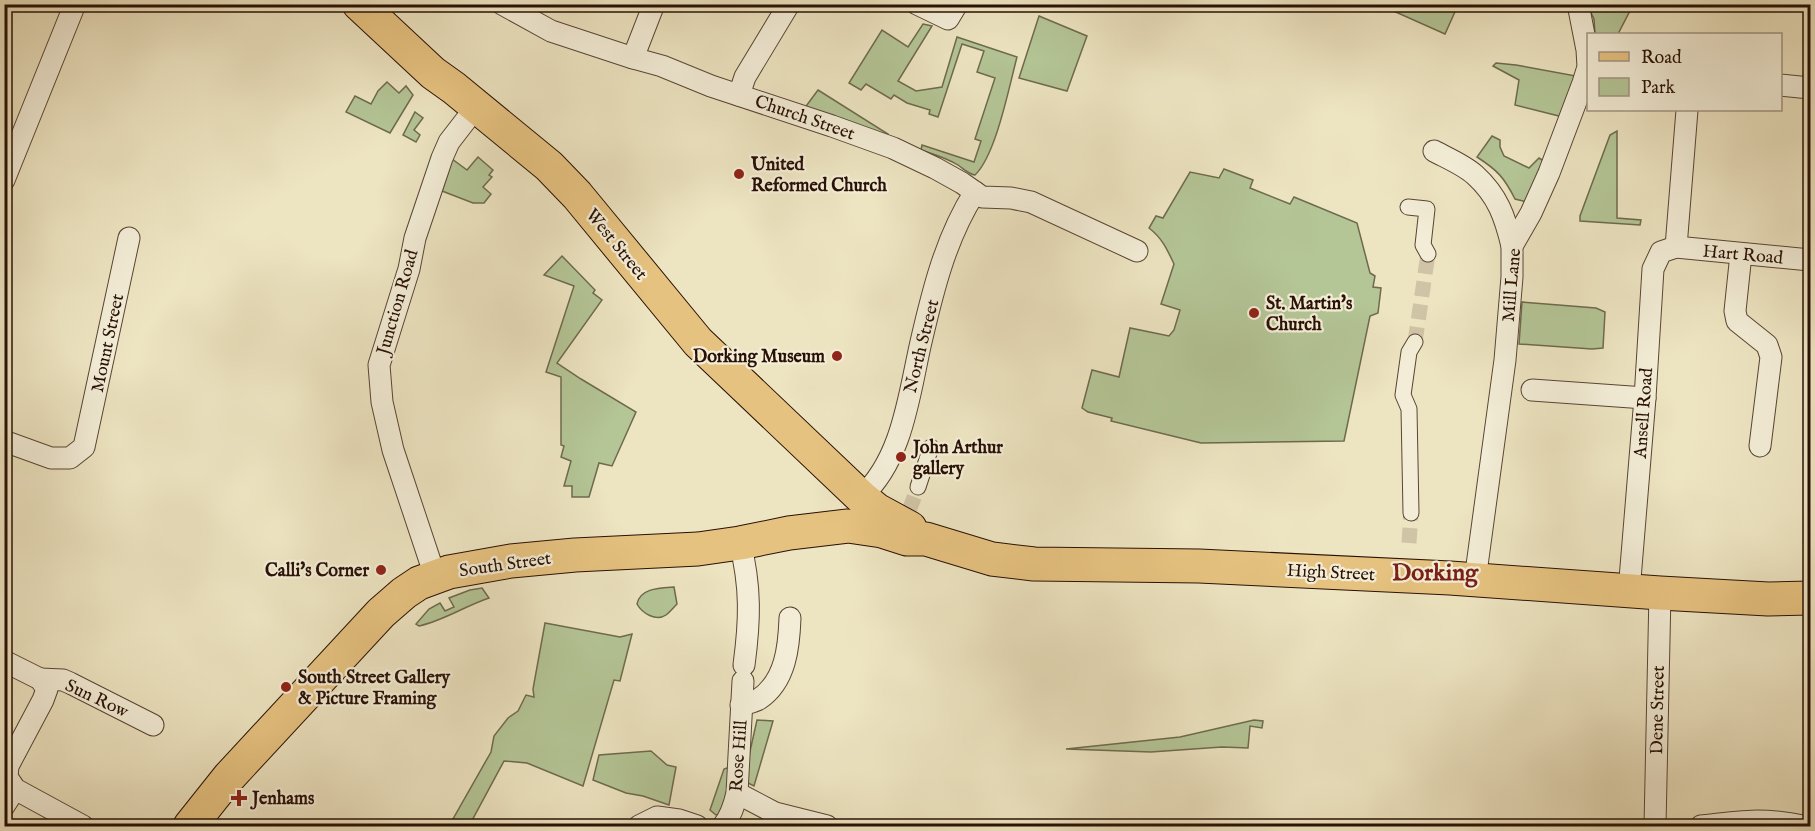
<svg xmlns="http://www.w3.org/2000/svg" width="1815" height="831" font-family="'IM FELL English',serif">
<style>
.green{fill:#b4c596;stroke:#6e6a4e;stroke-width:1.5}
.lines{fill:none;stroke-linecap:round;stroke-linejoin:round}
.pedestrian-tunnel{stroke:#cfc4a5;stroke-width:15;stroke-dasharray:15 8;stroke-linecap:butt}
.pedestrian-casing{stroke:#594534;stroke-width:17}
.minor-casing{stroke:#594534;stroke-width:23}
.primary-casing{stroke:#281005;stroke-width:35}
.pedestrian{stroke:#f3edd7;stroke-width:15}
.minor{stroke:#f3edd7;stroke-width:21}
.primary{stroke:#e6c280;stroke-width:33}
.poi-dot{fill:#8f2418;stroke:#f3edd7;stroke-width:2}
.labels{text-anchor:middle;stroke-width:4.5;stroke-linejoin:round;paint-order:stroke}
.street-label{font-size:18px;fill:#281005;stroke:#f3edd7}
.poi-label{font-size:18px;font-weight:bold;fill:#281005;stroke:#f3edd7;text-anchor:start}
.district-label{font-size:24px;font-weight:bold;fill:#7a1f14;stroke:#f3edd7}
</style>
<rect width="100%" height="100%" fill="#ede4c1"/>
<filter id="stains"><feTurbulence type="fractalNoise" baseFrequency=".00333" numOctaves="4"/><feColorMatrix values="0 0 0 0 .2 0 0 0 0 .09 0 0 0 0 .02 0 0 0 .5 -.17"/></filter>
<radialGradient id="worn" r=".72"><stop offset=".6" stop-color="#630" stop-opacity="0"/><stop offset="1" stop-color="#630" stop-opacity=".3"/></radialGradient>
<g class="green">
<path d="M1380,5H1458L1445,34Z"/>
<path d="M1587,5H1640L1632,7L1618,34H1595L1594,19Z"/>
<path d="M1039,16L1087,36L1067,91L1019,78Z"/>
<path d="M923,24L932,26L898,81L916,91L942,87L957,37L1017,57C1009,87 996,155 975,175C968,174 964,169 958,165C947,158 933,154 921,150L922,145L974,162L981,141L975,139L995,78L977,72L984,51L962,44L938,117L929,114L930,110L907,103L894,95L891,99L866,84L861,90L849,83L882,30L908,47Z"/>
<path d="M1496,63L1516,65L1576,76L1563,117L1515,105L1519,80L1493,66Z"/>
<path d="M387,82L399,93L406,86L413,95L390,133L346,112L355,96L371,104L378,91Z"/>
<path d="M818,90L888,134L883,138L804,109Z"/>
<path d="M415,112L423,118L414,130L420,135L416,142L403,135Z"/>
<path d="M1617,131V218L1641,220L1640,225L1580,221V216L1610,135Z"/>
<path d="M1492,136L1500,140V147L1504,156L1529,168L1539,158L1547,163L1527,202L1515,199C1504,177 1497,170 1477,157Z"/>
<path d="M478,157L493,170L489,175L492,177L483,187L491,194L484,203H473L442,191L452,159L467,170Z"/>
<path d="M1224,169L1253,180L1250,188L1290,204L1294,197L1357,223L1370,273L1375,276L1373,287L1381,288L1378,313L1370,316L1344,441L1201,443L1111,421L1112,418L1088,412L1082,408L1092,370L1119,377L1130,328L1169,336L1174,330L1180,310L1161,304L1174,264C1167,249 1162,238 1149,228L1156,216L1163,218L1190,172L1219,178Z"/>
<path d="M562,256L595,290L593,293L602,300L557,363L581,379L636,412L612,466L599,463L589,497H572V486H564L571,461L561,457L564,446L561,445V377L546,372L574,286L544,275Z"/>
<path d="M1522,302L1596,308L1605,312L1603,348L1592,349L1519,344Z"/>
<path d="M674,587L677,604C674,607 670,612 666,615C656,622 642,613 637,604C640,588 660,588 674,587Z"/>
<path d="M482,588L489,598C465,606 443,621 419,626L416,624L429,609L440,603L445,611L454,607L449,598L470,590Z"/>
<path d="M545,623L620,637L632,634L620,681L614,680L583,786L527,763L504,761L469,826H449L491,752L494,736L508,718L518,711L526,695L534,697L533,689Z"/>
<path d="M757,720L773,721L754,786L746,782V769Z"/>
<path d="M1254,720L1263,721L1262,728L1250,726L1248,748L1222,747L1151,752L1066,749L1180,737Z"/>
<path d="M651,751L667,765L676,767L669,805L643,796L626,793L593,780L599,755Z"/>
<path d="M727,768L730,775L724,813L716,815L710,810L724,769Z"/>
</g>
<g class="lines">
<g class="pedestrian-tunnel">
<path d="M1415,342L1428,254"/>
<path d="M909,511L918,487"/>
<path d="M1409,543L1411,513"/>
</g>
<g class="pedestrian-casing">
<g id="pedestrian">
<path d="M1408,207L1427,209L1423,245L1428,254"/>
<path d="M918,487L931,447"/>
<path d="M1411,513L1409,409L1403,395L1409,352L1415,342"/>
</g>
</g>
<g class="minor-casing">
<g id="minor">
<path d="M502,4L551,31L633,58L662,66L711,86L832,126L893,148L935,168L962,183L982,197L1011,198L1031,202L1137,251"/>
<path d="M917,4L948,19L957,4"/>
<path d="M633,58L654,4"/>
<path d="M1780,85L1810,88"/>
<path d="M739,95L745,77L789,4"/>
<path d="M1434,151C1447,158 1464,165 1475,175C1498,196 1505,217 1512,246"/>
<path d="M4,180L75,4"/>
<path d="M1676,247L1687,110"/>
<path d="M1741,254L1735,311L1737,321L1767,345L1771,357L1760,446"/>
<path d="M1532,390L1645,398"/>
<path d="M4,441L51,458H70L84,447L129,238"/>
<path d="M861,497C903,459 909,394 921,342C933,290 946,237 975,192"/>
<path d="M740,543C751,587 750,620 744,665"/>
<path d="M435,576L393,450L382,402L379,365L409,269L415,238L442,158L449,142L476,107"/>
<path d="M1475,580L1505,360L1512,277V246L1531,213L1549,173L1583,83L1588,67L1587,50L1578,4"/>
<path d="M1629,591L1645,398L1653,269L1661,252L1676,247L1810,260"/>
<path d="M4,661L40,679L47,689L43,700L8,766L7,777L15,789L83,826"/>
<path d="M40,679L63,680L70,683L153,725"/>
<path d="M741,705C747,703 754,702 759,699C786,681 789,646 790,618"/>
<path d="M737,793L775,813L827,826"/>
<path d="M4,806L15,789"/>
<path d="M639,826L657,817L679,820L697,826"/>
<path d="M723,826C731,816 734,806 737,793L743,681"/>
<path d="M1655,826L1660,593"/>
<path d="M1701,826C1739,821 1765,818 1803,826"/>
</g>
</g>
<g class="primary-casing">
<g id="primary">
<path d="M359,4L433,73L454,88L549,166L577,195L698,342L861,497L877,510L910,528"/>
<path d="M190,826L229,777L381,613L404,593L419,583L449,572L511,561L575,555L698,549L740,543L789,533L848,526L882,531L907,539H926L992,559L1034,564L1199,566L1450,578L1660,593L1768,599L1810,598"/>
</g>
</g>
<use href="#pedestrian" class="pedestrian"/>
<use href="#minor" class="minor"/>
<use href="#primary" class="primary"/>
</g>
<g class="poi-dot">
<circle cx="739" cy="174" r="6"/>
<circle cx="1254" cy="313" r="6"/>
<circle cx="837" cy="356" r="6"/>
<circle cx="901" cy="457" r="6"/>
<circle cx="381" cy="570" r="6"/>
<circle cx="286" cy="687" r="6"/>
<path d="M236 789h6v6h6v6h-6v6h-6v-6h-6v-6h6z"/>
</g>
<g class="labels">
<g class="street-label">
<text transform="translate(805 117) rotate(19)" y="6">Church Street</text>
<text transform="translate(617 244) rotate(51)" y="6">West Street</text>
<text transform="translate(1743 254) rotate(5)" y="6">Hart Road</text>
<text transform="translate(1511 285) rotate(-85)" y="6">Mill Lane</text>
<text transform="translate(397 302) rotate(-74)" y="6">Junction Road</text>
<text transform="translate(107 343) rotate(-78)" y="6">Mount Street</text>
<text transform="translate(921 346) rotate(-76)" y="6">North Street</text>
<text transform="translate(1643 413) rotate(-86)" y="6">Ansell Road</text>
<text transform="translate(505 564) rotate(-8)" y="6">South Street</text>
<text transform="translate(1331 572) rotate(3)" y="6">High Street</text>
<text transform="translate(97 698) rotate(25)" y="6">Sun Row</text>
<text transform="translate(1657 710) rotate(-89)" y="6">Dene Street</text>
<text transform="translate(738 756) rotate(-86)" y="6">Rose Hill</text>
</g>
<g class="poi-label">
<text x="751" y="170">United<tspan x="751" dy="21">Reformed Church</tspan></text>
<text x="1266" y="309">St. Martin's<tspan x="1266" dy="21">Church</tspan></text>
<text x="825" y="362" text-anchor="end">Dorking Museum</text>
<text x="913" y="453">John Arthur<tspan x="913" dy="21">gallery</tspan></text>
<text x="369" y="576" text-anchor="end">Calli's Corner</text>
<text x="298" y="683">South Street Gallery<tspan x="298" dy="21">&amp; Picture Framing</tspan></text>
<text x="252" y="804">Jenhams</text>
</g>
<g class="district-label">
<text x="1435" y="580">Dorking</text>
</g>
</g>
<rect width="1815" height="831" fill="none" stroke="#ede4c1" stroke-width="24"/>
<rect x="6" y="6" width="1803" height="819" fill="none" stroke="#281005" stroke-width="3"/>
<rect x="12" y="12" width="1791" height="807" fill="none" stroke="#281005" stroke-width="1.5"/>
<rect x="1587" y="33" width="195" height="78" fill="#f3edd7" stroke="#a29583" stroke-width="1.5"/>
<rect x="1599" y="52" width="30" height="9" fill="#e6c280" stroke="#a29583" stroke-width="1.5"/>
<text x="1641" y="63" font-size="18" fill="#281005">Road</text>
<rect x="1599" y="78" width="30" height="18" fill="#b4c596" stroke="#a29583" stroke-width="1.5"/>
<text x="1641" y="93" font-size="18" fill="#281005">Park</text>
<rect width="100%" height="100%" filter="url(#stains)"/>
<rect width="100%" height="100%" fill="url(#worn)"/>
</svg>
